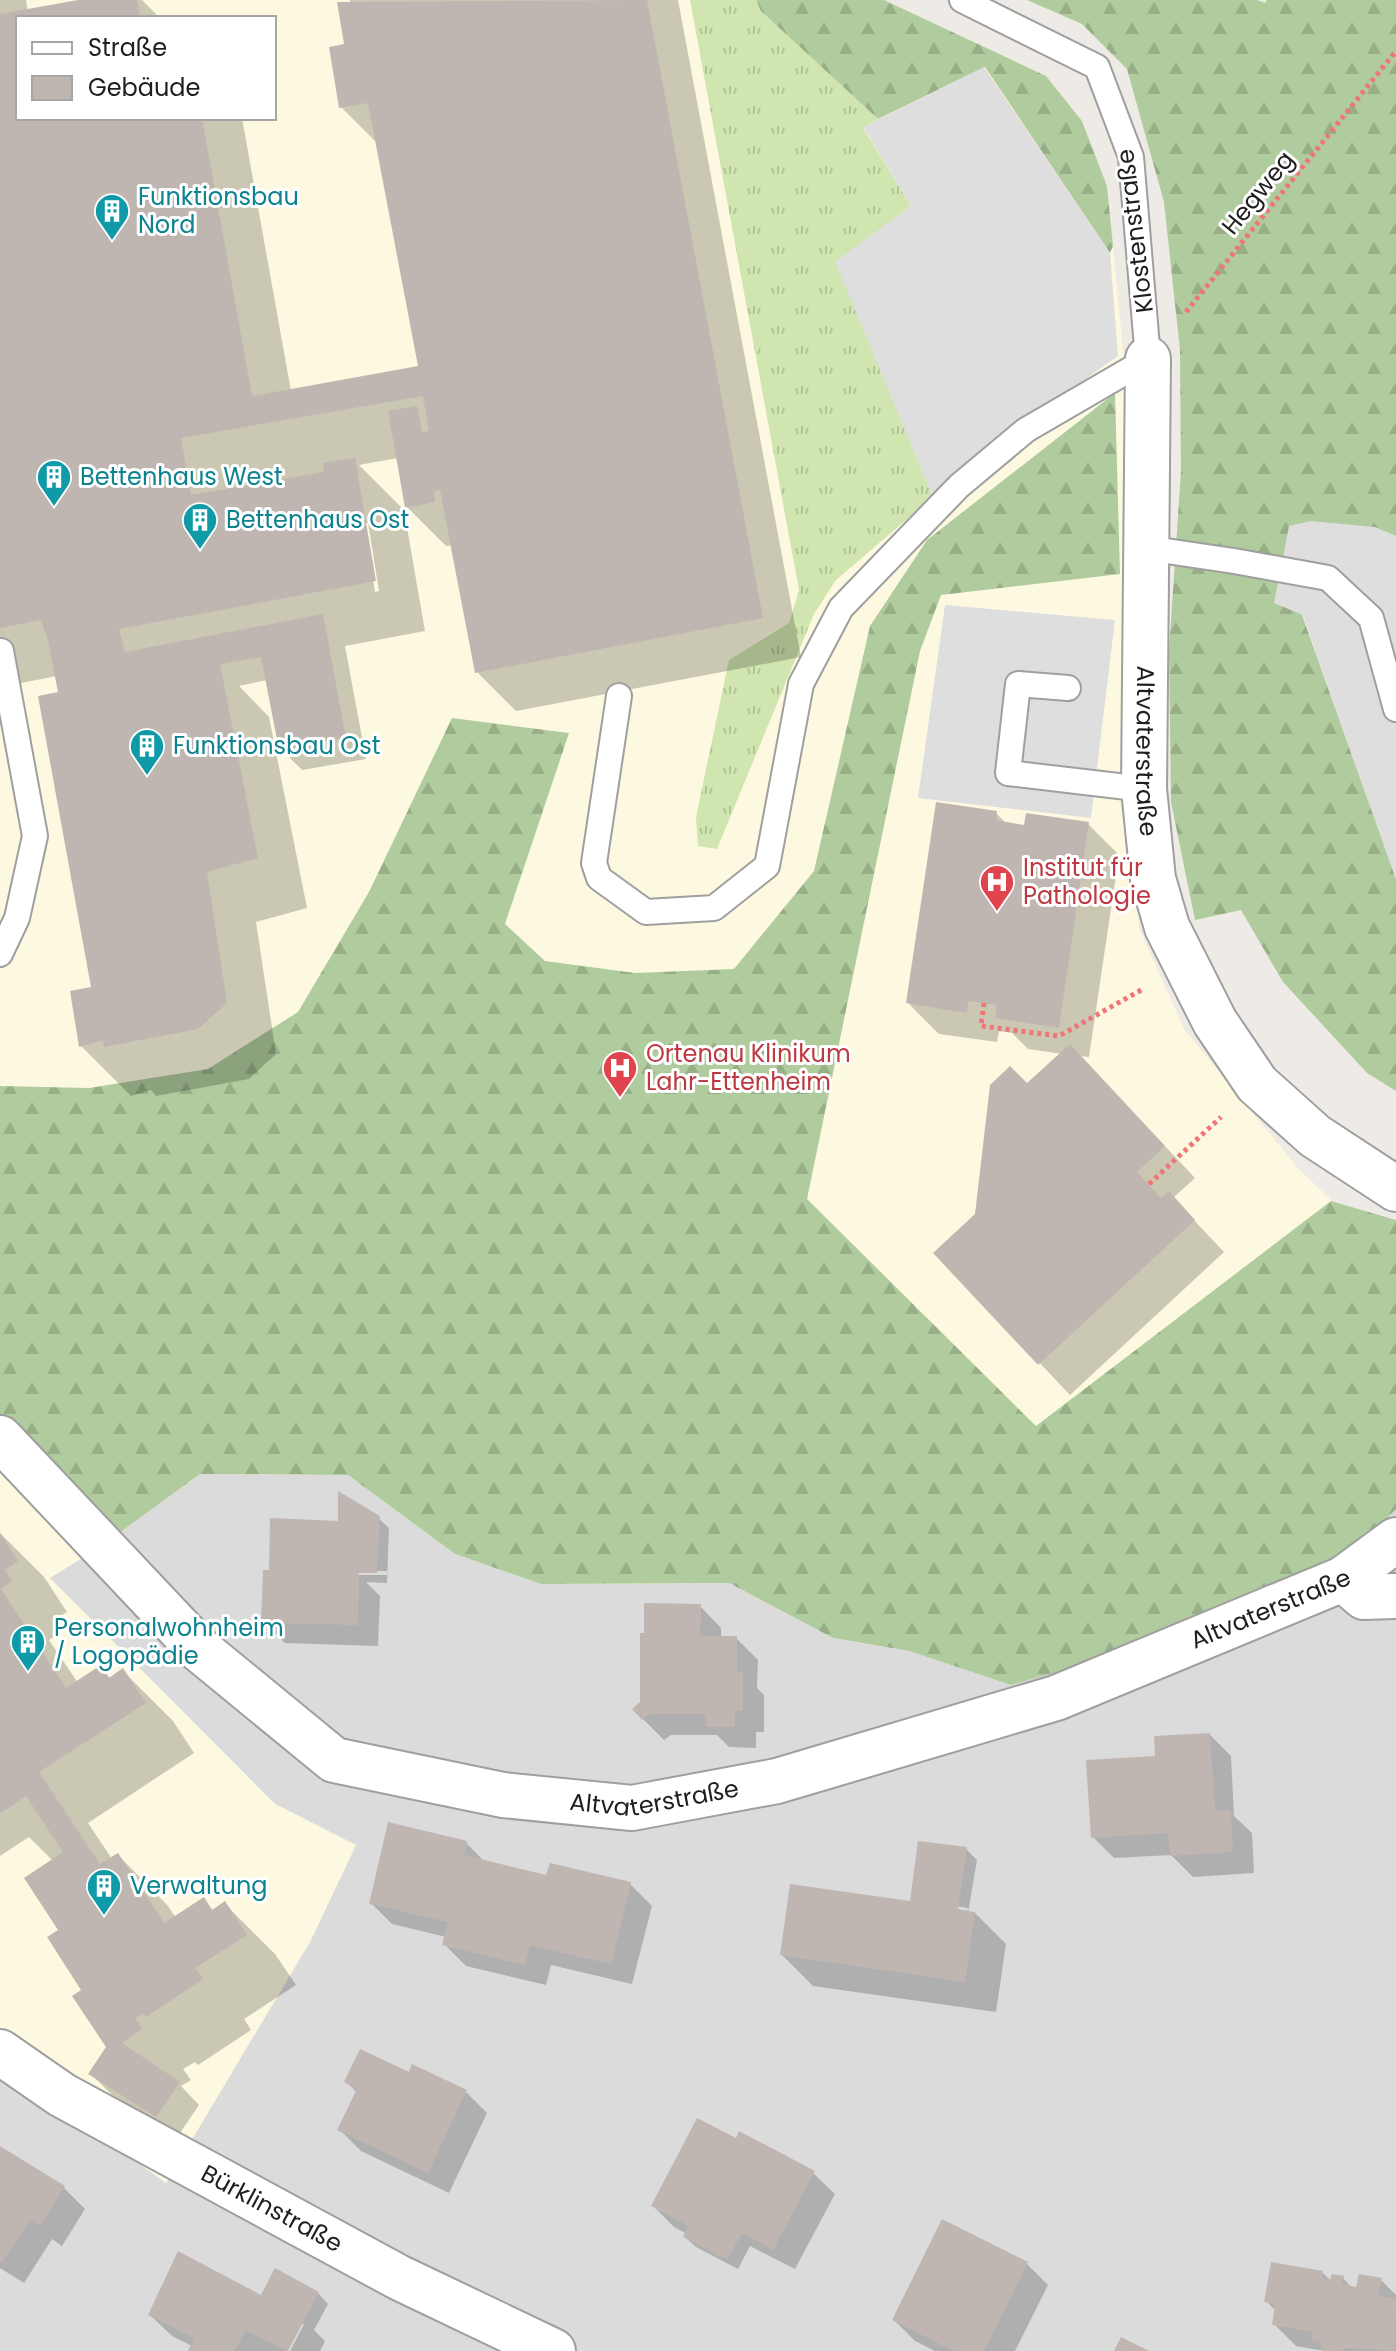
<svg xmlns="http://www.w3.org/2000/svg" width="1396" height="2351" font-family="Poppins,sans-serif">
<style>
.residential{fill:#dcdbdb}
.education{fill:#fdf9e0;fill-rule:evenodd}
.grass{fill:url(#grass-tufts)}
.forest{fill:url(#forest-firs)}
.parking{fill:#dedede}
.shadow{fill:#0003;fill-rule:evenodd}
.building{fill:#bfb6b2}
.lines{fill:none;stroke-linecap:round;stroke-linejoin:round}
.service-casing{stroke:#9f9f9f;stroke-width:28}
.minor-casing{stroke:#9f9f9f;stroke-width:48}
.path{stroke:#f07577;stroke-width:5;stroke-dasharray:4 4;stroke-linecap:butt}
.service{stroke:#fff;stroke-width:24}
.minor{stroke:#fff;stroke-width:44}
.labels{text-anchor:middle;stroke-width:6;stroke-linejoin:round;paint-order:stroke}
.street-label{font-size:24px;fill:#1e1e1e;stroke:#fff}
.culture-label{font-size:24px;fill:#0d838f;stroke:#fff;text-anchor:start}
.health-label{font-size:24px;fill:#be3a42;stroke:#fff;text-anchor:start}
</style>
<defs>
<pattern id="grass-tufts" width="24" height="20" patternUnits="userSpaceOnUse" patternTransform="scale(2)"><rect width="24" height="20" fill="#d0e5af"/><path d="M3 7l-1-3M5 7V3M7 7l1-3M15 17l-1-3M17 17v-4M19 17l1-3" fill="none" stroke="#b2c496"/></pattern>
<pattern id="forest-firs" width="22" height="20" patternUnits="userSpaceOnUse" patternTransform="scale(2)"><rect width="22" height="20" fill="#b0cb9d"/><path d="M5 1l3.5 6h-7zM16 11l3.5 6h-7z" fill="#97ae87"/></pattern>
</defs>
<rect width="100%" height="100%" fill="#eeeae5"/>
<path class="residential" d="M200,1474L348,1475L455,1554L541,1584L729,1583L833,1638L909,1651L1011,1685L1346,1560L1396,1509V2351H0V2065L166,2182L310,1942L356,1845L275,1804L49,1578L100,1547Z"/>
<path class="education" d="M0,0H884L1046,76L1082,121L1107,186L1125,371L1139,928L1184,1029L1298,1168L1332,1201L1396,1220V1509L1011,1685L909,1651L833,1638L729,1583L541,1584L455,1554L348,1475L200,1474L100,1547L50,1578L275,1804L356,1845L310,1942L166,2183L0,2065ZM18,18H274V118H18Z"/>
<path class="grass" d="M690,0H756L761,11L878,119L863,128L911,206L836,262L933,497L836,580L814,614L717,849L698,846L696,817L729,660L789,623L799,590Z"/>
<g class="forest">
<path d="M756,0H884L1046,76L1082,121L1107,186L1113,246L1110,253L985,67L878,119L761,11Z"/>
<path d="M1027,0H1257L1265,3L1267,0H1396V536L1374,527L1302,615L1396,879V1091L1367,1073L1283,982L1241,910L1195,920L1171,802L1169,651L1181,471L1180,350L1164,202L1127,69L1082,24Z"/>
<path d="M1115,393L1120,574L941,595L920,651L807,1199L1036,1426L1331,1201L1396,1220V1509L1346,1560L1135,1650L1011,1685L909,1651L833,1638L729,1583L541,1584L455,1554L348,1475L200,1474L100,1547L0,1418V1086L89,1088L208,1069L298,1012L369,892L452,718L569,733L505,924L545,961L635,973L734,969L814,871L870,626L927,540Z"/>
</g>
<g class="parking">
<path d="M984,67L1110,253L1118,356L1007,435L933,497L835,262L911,206L863,127Z"/>
<path d="M1311,521L1374,527L1396,536V879L1303,615L1274,603L1289,526Z"/>
<path d="M945,605L1115,620L1091,818L918,798Z"/>
</g>
<g class="shadow">
<path d="M0,0H26L28,12L90,0H142L160,18H18V118H242L291,391L420,368L378,144L341,107L350,0H678L801,657L516,711L477,672L453,545L446,546L407,507L398,458L359,465L404,510L425,631L345,646L366,759L302,770L281,749L267,680L239,686L269,717L307,908L256,922L276,1054L249,1079L156,1096L151,1090L131,1096L81,1046L93,988L57,676L0,687ZM364,523H368L379,591L375,592Z"/>
<path d="M996,813L1007,824L1025,827L1088,824L1119,855L1089,1057L1080,1056L1195,1178L1173,1198L1224,1252L1070,1395L936,1253L976,1215L1027,1086L1062,1054L1028,1049L1012,1033L999,1031L997,1042L939,1034L908,1003Z"/>
<path d="M378,1518L389,1528L387,1583L366,1582L380,1596L378,1646L285,1643L263,1622L271,1572ZM358,1571H387V1575H358Z"/>
<path d="M0,1533L44,1577L67,1612L53,1621L61,1632L49,1640L78,1683L100,1668L111,1679L123,1671L173,1721L194,1753L88,1823L112,1859L118,1855L168,1906L176,1918L203,1900L214,1911L225,1904L275,1954L296,1985L244,2019L251,2030L198,2065L195,2062L183,2069L191,2080L181,2086L199,2105L178,2136L111,2094L90,2073L108,2047L61,1931L53,1861L29,1837L0,1856Z"/>
<path d="M700,1606L721,1628V1638H736L758,1660L757,1688L764,1695V1732H756V1748L729,1747L717,1735H671L664,1740L643,1719L642,1703Z"/>
<path d="M1210,1735L1231,1756L1234,1816L1252,1833L1254,1873L1193,1877L1171,1855L1114,1858L1093,1837L1157,1758Z"/>
<path d="M466,1843L486,1863L548,1877L630,1884L652,1906L632,1984L551,1965L546,1985L466,1966L444,1944L446,1937L392,1924L371,1903Z"/>
<path d="M966,1849L977,1860L968,1913H975L1006,1944L996,2012L813,1986L782,1955L916,1905ZM921,1901L968,1908L967,1912Z"/>
<path d="M410,2075L466,2092L487,2113L449,2193L361,2151L340,2130L357,2093L347,2082Z"/>
<path d="M737,2141L813,2173L835,2194L795,2269L750,2246L738,2269L696,2247L685,2237L687,2234L674,2227L653,2206Z"/>
<path d="M0,2148L64,2188L85,2209L62,2246L52,2239L24,2283L0,2268Z"/>
<path d="M1027,2264L1048,2285L1015,2351H935L915,2341L894,2320Z"/>
<path d="M1323,2273L1332,2282L1343,2278L1353,2289L1381,2280L1396,2295V2351H1325L1296,2346L1274,2324L1276,2311L1266,2301Z"/>
<path d="M318,2293L328,2304L314,2330L325,2341L320,2351H290L304,2324H299L286,2351H191L192,2346L172,2336L150,2315L262,2297Z"/>
</g>
<g class="building">
<path d="M78,0H137L140,18H18V118H202L252,396L418,366L368,103L339,108L329,47L344,44L337,2L647,0L763,618L475,673L440,490L434,491L435,502L405,508L388,411L417,406L422,432L429,431L423,396L181,438L191,495L324,472L323,463L355,458L376,581L119,629L125,652L323,614L346,738L279,750L261,657L220,664L258,858L207,872L227,1003L198,1029L104,1047L103,1040L79,1047L70,991L91,987L38,696L58,692L48,641L41,620L0,628V14Z"/>
<path d="M936,802L997,811L996,820L1024,825L1026,813L1089,822L1059,1028L995,1018L997,1005L968,1001L967,1013L906,1003Z"/>
<path d="M1070,1044L1165,1146L1137,1172L1161,1198L1169,1191L1195,1220L1038,1365L933,1253L975,1214L990,1085L1010,1066L1027,1083Z"/>
<path d="M338,1491L380,1516L377,1573H359L358,1625L261,1623L263,1570H269L270,1518L338,1521Z"/>
<path d="M0,1533L18,1561L5,1570L12,1581L1,1589L66,1688L101,1665L109,1678L123,1668L146,1703L39,1772L100,1864L118,1853L164,1923L204,1897L212,1910L225,1901L247,1935L195,1968L203,1979L146,2017L144,2013L135,2018L142,2029L122,2043L180,2082L156,2117L88,2074L106,2047L72,1996L81,1990L47,1937L58,1930L24,1878L63,1852L26,1796L1,1813L0,1811Z"/>
<path d="M644,1603L701,1604L700,1636H737V1672L743,1671V1711H735V1727H706V1714H650L642,1720L632,1709L640,1702V1633H644Z"/>
<path d="M1210,1733L1215,1811L1231,1810L1233,1852L1170,1856L1168,1833L1091,1838L1086,1760L1155,1756L1154,1736Z"/>
<path d="M388,1822L467,1841L464,1855L546,1875L550,1863L631,1882L611,1964L530,1945L525,1965L442,1945L448,1922L369,1904Z"/>
<path d="M918,1841L967,1847L958,1909L975,1912L965,1982L780,1955L790,1884L910,1901Z"/>
<path d="M360,2049L409,2072L412,2064L467,2090L428,2173L337,2130L357,2089L344,2082Z"/>
<path d="M697,2118L736,2138L739,2131L815,2171L773,2250L742,2233L727,2260L683,2237L688,2226L651,2206Z"/>
<path d="M0,2146L65,2186L40,2226L30,2220L2,2263L0,2261Z"/>
<path d="M942,2219L1028,2262L984,2351H954L892,2320Z"/>
<path d="M178,2251L261,2295L275,2268L319,2292L288,2351L245,2330L235,2351H188L194,2338L148,2315Z"/>
<path d="M1271,2262L1323,2271L1322,2278L1330,2280L1332,2274L1344,2276L1342,2284L1356,2287L1359,2274L1382,2278L1378,2296L1396,2299L1395,2351L1346,2348L1341,2351H1323L1319,2341L1311,2340L1312,2332L1272,2325L1275,2304L1264,2302Z"/>
<path d="M1121,2337L1149,2351H1114Z"/>
</g>
<g class="lines">
<g class="service-casing">
<g id="service">
<path d="M1146,548L1234,561L1328,578L1371,618L1396,709"/>
<path d="M1068,688L1018,684L1008,773L1144,789"/>
<path d="M619,696L594,863L599,878L646,912L714,908L767,866L801,684L841,608L959,486L1026,430L1148,359L1131,157L1097,67L962,0"/>
<path d="M0,954L17,918L35,836L1,651"/>
</g>
</g>
<g class="minor-casing">
<g id="minor">
<path id="s1" d="M1148,359L1144,789L1153,879L1167,927L1215,1022L1257,1084L1315,1136L1396,1189"/>
<path id="s2" d="M0,1438L200,1650L334,1760L503,1795L632,1808L777,1781L1056,1698L1343,1579L1396,1540"/>
<path d="M1343,1579L1364,1597L1396,1596"/>
<path id="s3" d="M0,2052L62,2095L400,2278L553,2351"/>
</g>
</g>
<g class="path">
<path d="M1186,312L1396,51"/>
<path d="M984,1003L981,1026L1059,1036L1143,989"/>
<path d="M1149,1184L1221,1117"/>
</g>
<use href="#service" class="service"/>
<use href="#minor" class="minor"/>
</g>
<defs>
<g id="building-pin" transform="scale(1.8)"><path d="M0 17L-7.5 6A9.5 9.5 0 1 1 7.5 6Z" fill="#0f9aa8" stroke="#fff"/><path d="M-4-6H4V6H1V3H-1V6H-4ZM-2.5-4.3h1.7v1.8h-1.7ZM.8-4.3h1.7v1.8H.8ZM-2.5-1h1.7V.8h-1.7ZM.8-1h1.7V.8H.8Z" fill="#fff"/></g>
<g id="hospital-pin" transform="scale(1.8)"><path d="M0 17L-7.5 6A9.5 9.5 0 1 1 7.5 6Z" fill="#e0444e" stroke="#fff"/><path d="M-5-5h3v3.5h4V-5h3V5h-3V1.5h-4V5h-3Z" fill="#fff"/></g>
</defs>
<g fill-rule="evenodd">
<use href="#building-pin" x="112" y="211"/>
<use href="#building-pin" x="54" y="477"/>
<use href="#building-pin" x="200" y="520"/>
<use href="#building-pin" x="147" y="746"/>
<use href="#hospital-pin" x="997" y="882"/>
<use href="#hospital-pin" x="620" y="1068"/>
<use href="#building-pin" x="28" y="1642"/>
<use href="#building-pin" x="104" y="1886"/>
</g>
<g class="labels">
<g class="street-label">
<text transform="translate(1258 193) rotate(-51)" y="8">Hegweg</text>
<text transform="translate(1135 231) rotate(-97)" y="8">Klostenstraße</text>
<text dy="8" stroke="none"><textPath href="#s1" startOffset="392">Altvaterstraße</textPath></text>
<text dy="8" stroke="none"><textPath href="#s2" startOffset="1438">Altvaterstraße</textPath></text>
<text dy="8" stroke="none"><textPath href="#s2" startOffset="790">Altvaterstraße</textPath></text>
<text dy="8" stroke="none"><textPath href="#s3" startOffset="314">Bürklinstraße</textPath></text>
</g>
<g class="culture-label">
<text x="138" y="205">Funktionsbau<tspan x="138" dy="28">Nord</tspan></text>
<text x="80" y="485">Bettenhaus West</text>
<text x="226" y="528">Bettenhaus Ost</text>
<text x="173" y="754">Funktionsbau Ost</text>
<text x="54" y="1636">Personalwohnheim<tspan x="54" dy="28">/ Logopädie</tspan></text>
<text x="130" y="1894">Verwaltung</text>
</g>
<g class="health-label">
<text x="1023" y="876">Institut für<tspan x="1023" dy="28">Pathologie</tspan></text>
<text x="646" y="1062">Ortenau Klinikum<tspan x="646" dy="28">Lahr-Ettenheim</tspan></text>
</g>
</g>
<rect x="16" y="16" width="260" height="104" fill="#ffffff" stroke="#a5a5a5" stroke-width="2"/>
<rect x="32" y="42" width="40" height="12" fill="#ffffff" stroke="#a5a5a5" stroke-width="2"/>
<text x="88" y="56" font-size="24" fill="#1e1e1e">Straße</text>
<rect x="32" y="76" width="40" height="24" fill="#bfb6b2" stroke="#a5a5a5" stroke-width="2"/>
<text x="88" y="96" font-size="24" fill="#1e1e1e">Gebäude</text>
</svg>
